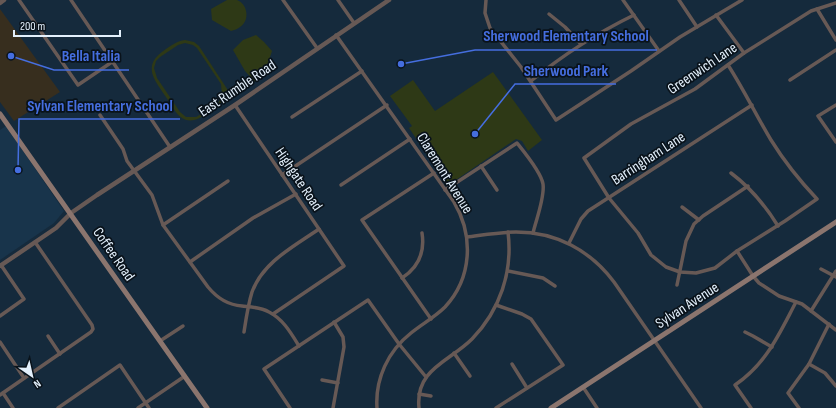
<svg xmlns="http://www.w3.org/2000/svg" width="836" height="408" font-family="'Sofia Sans Condensed',sans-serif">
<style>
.commercial{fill:#372e1e}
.built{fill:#18344b}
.green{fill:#2e3916;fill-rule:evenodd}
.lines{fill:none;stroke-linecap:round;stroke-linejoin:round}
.minor{stroke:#675955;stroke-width:3.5}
.tertiary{stroke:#675955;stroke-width:4.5}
.secondary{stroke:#8b756e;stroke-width:5}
.labels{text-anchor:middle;stroke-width:3.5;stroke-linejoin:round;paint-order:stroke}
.street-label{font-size:15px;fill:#e3f0fc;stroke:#09121a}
.leader{fill:none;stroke:#456edf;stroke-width:1.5}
.callout-dot{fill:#456edf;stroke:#09121a;stroke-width:1.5}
.callout-label{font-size:16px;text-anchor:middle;font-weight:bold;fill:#456edf;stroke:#09121a;stroke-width:3.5;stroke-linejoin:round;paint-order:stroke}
</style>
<rect width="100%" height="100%" fill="#152a3c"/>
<path class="commercial" d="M0,9L60,92L14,121L0,102Z"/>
<path class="built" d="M6,126L64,211L54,223L0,260V130Z"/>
<g class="green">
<path d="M227,0C230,0 234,0 237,0C248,4 250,21 240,27C238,29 234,30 231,31L212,20L211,9Z"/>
<path d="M256,35L264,42L272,51L268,63L255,82L245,71L233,50L243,40Z"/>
<path d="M185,40L194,42L199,46L233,98L231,99L226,92C224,103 217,107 209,112C202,117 195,122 186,120C177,117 173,107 168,100C155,80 140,66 166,49C172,45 177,41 185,40ZM185,43L193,45L197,48L221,84L222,95L221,99L216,105L196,117H186L180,112L157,78L154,68L156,61L160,57L178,45Z"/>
<path d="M493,72L542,140L528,151L522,141L516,139L450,184H447L409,128L412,126L390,96L413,80L435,111Z"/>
</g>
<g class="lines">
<g class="minor">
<path d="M19,0L78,85L112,62"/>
<path d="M71,0L170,147"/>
<path d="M283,0L317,48"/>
<path d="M338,0L354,23"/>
<path d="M486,0L485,13L490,28L521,67L556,120L631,71L680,37L742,0"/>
<path d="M623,0L659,51"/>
<path d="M679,0L697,27"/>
<path d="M817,9L836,40"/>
<path d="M549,14L565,27L581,44"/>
<path d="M716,15L744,53"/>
<path d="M336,35L454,202C474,236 472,278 445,307C435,317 422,324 411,333C388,351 375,379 377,408"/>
<path d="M728,65C744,90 756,115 771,140C784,161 800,181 817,199L785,221L737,251L715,268L696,273L680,272L666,267L651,255L638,233L609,198L584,158L631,124L695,89L744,53L811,11L836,3"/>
<path d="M790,80L836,50"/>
<path d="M531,81C563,55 597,33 634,15"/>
<path d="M235,105L344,266L273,314"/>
<path d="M836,105L818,116L836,142"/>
<path d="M100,115L123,149L127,161L152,195L163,225L208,287C217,298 228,305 242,306C251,307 260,307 269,312C283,319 291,333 299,346"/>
<path d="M292,117L362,71"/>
<path d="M481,166L497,190"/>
<path d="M731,173C751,188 765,205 778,226"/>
<path d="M282,175L387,105"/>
<path d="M341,185L410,139"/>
<path d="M445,190L517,143C525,153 541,172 543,184C545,197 536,220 533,233"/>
<path d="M682,207L699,220"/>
<path d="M163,225L228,181"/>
<path d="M467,237C483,235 500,232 516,232C556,232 590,250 614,282L701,408"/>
<path d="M569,243L581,219L588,211L752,105"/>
<path d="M737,251L753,276L759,283L779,296L802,304L836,330"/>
<path d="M190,262L253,218L296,194"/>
<path d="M821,269L836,277"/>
<path d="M508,271L543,278L555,286"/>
<path d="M402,278C419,267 425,252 422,233"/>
<path d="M677,285L686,241L694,224L703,216L748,186"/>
<path d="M811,311L836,271"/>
<path d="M0,316L24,299L1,265"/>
<path d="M431,319L362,220L434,173"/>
<path d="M244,332C246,319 248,305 252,292C263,262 293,247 319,229"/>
<path d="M745,332L753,336L772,347"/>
<path d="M48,336L60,354"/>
<path d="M160,341L183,326"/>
<path d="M0,342L24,378"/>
<path d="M454,353L470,376"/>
<path d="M512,364L527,388"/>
<path d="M809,364L825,373L836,386"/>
<path d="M322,380L338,383"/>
<path d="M583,387L597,408"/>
<path d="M3,393L13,408"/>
<path d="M419,394L431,396"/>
<path d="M0,395L91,332L93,329L92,325L35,242"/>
<path d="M58,408L120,365L149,408"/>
<path d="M138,408L185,376"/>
<path d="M290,408L264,369L368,300L399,344L426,377"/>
<path d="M333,408L344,347L343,337L334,322"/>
<path d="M419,408C415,369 449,362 472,339C500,310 513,272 508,232"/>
<path d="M496,408L563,365L531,319L522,314L496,305"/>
<path d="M751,408L735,385C767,363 779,334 796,302"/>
<path d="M799,408L788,393L809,364L829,324"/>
</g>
<g class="tertiary">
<path d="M0,3L4,0"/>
<path d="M0,266L56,228L71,213L97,195L235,105L389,0"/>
</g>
<g class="secondary">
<path d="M0,114L207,408"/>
<path d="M551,408L836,222"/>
</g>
</g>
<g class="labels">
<g class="street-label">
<text transform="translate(702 68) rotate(-34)" y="5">Greenwich Lane</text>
<text transform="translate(237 88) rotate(-34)" y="5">East Rumble Road</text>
<text transform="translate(648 158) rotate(-33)" y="5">Barringham Lane</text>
<text transform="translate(445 173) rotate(58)" y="5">Claremont Avenue</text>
<text transform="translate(299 179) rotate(56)" y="5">Highgate Road</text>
<text transform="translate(114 254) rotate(55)" y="5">Coffee Road</text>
<text transform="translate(687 305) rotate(-33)" y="5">Sylvan Avenue</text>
</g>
</g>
<path class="leader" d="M401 64L475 50H657M11 56L54 70H129M475 134L515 84H616M18 170L19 119H180"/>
<g class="callout-dot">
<circle cx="401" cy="64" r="4"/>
<circle cx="11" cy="56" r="4"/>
<circle cx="475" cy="134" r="4"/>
<circle cx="18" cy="170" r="4"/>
</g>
<g class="callout-label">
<text x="566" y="41">Sherwood Elementary School</text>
<text x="91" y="61">Bella Italia</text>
<text x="566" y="76">Sherwood Park</text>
<text x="100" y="111">Sylvan Elementary School</text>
</g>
<g transform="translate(32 376) rotate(146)" stroke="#09121a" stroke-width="3" paint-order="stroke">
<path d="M0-3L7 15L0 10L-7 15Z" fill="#e3f0fc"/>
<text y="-6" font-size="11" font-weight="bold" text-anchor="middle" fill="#e3f0fc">N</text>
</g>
<path d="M14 30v6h106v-6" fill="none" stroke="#e3f0fc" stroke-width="2"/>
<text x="20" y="30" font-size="12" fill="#e3f0fc" stroke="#09121a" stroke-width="3" paint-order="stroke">200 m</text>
</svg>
